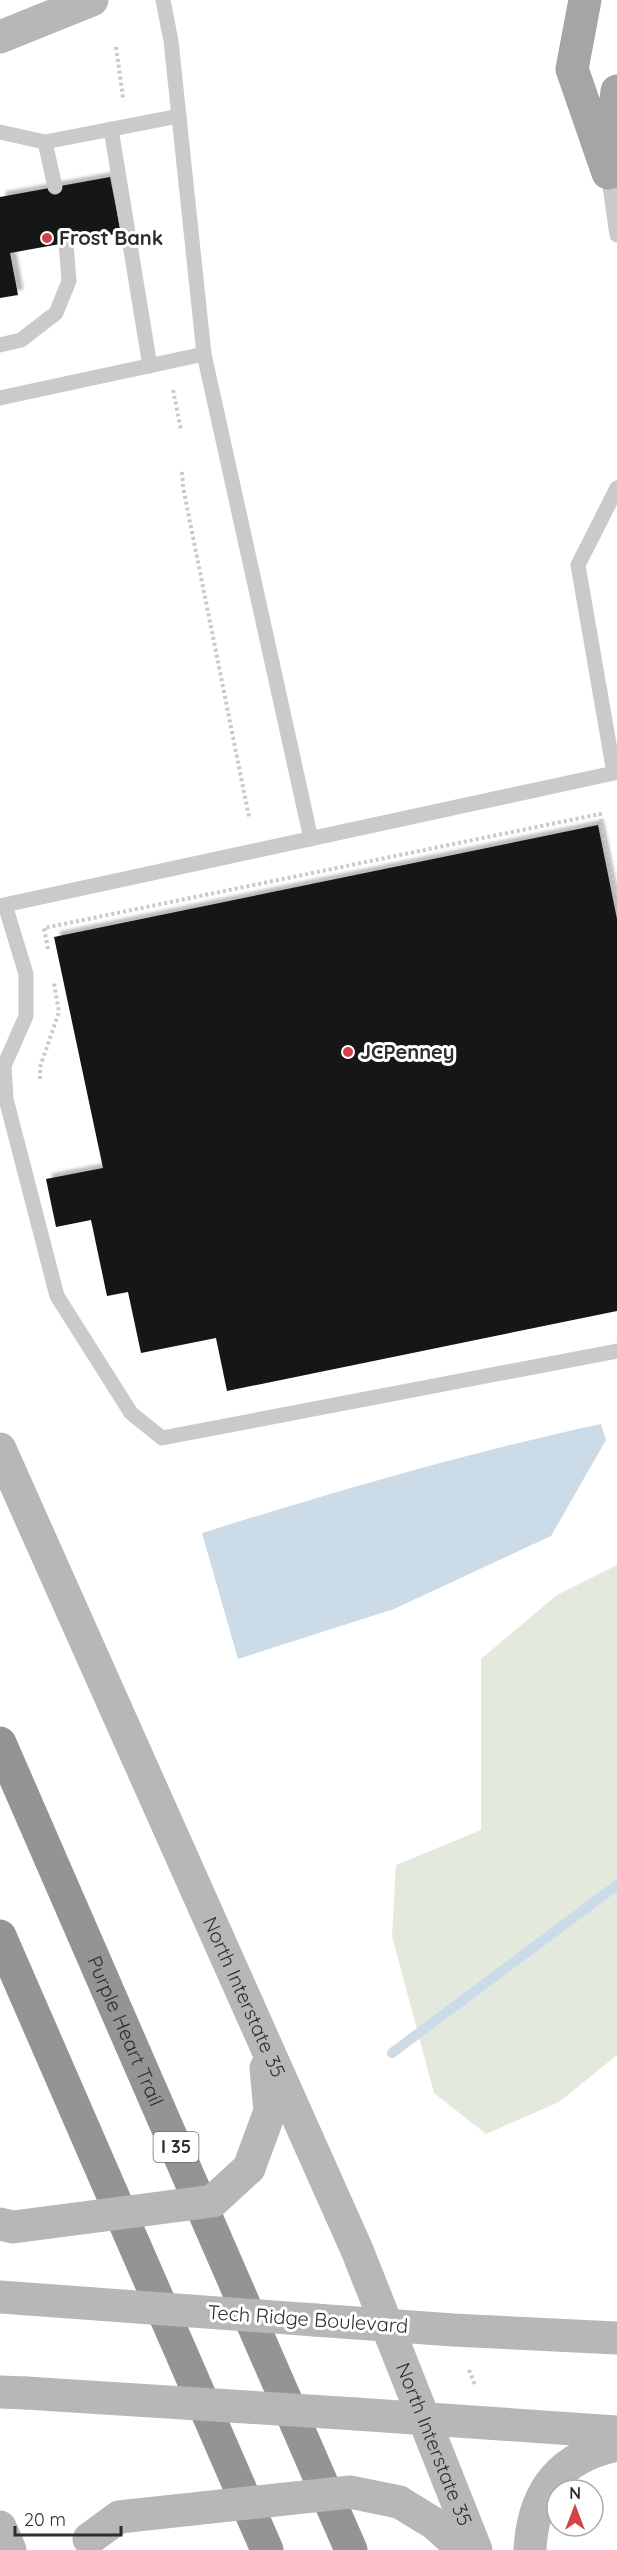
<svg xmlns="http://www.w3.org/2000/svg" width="617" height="2550" font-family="Quicksand,sans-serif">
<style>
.green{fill:#e3e9dc}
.water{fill:#cbdbe7}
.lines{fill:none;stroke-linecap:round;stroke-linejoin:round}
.stream{stroke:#cbdbe7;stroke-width:10}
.building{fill:#141414;filter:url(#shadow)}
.path{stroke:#cacaca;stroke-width:4;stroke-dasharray:3 3;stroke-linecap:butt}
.lane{stroke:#cacaca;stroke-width:15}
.secondary{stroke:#b7b7b7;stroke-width:33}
.primary{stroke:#a5a5a5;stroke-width:33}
.highway{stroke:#949494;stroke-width:33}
.secondary-bridge{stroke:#b7b7b7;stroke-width:33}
.poi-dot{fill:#d14249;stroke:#fff;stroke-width:2}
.labels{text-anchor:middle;stroke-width:6;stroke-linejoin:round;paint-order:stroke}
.shield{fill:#fff;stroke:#6c6c6c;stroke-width:1.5}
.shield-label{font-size:18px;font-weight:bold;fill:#2d2d2d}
.poi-label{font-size:20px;font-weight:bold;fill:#2d2d2d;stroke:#fff;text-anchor:start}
.street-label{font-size:20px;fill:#2d2d2d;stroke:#fff}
</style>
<defs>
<filter id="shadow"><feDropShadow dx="5.5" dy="-5.5" stdDeviation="1.5" flood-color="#0004"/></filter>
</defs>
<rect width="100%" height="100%" fill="#fff"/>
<path class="green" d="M617,1565V2055L559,2102L486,2134L434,2093L392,1936L396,1865L481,1830V1659L557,1595Z"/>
<path class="water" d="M601,1424L606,1440L551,1536L394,1609L238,1659L202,1533C334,1492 466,1453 601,1424Z"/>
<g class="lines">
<path class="stream" d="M392,2053L617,1885"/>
</g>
<g class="building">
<path d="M110,177L121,233L10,253L18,295L0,298V197Z"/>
<path d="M598,825L617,919V1311L227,1391L216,1338L141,1353L128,1292L107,1296L91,1220L56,1227L46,1179L103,1168L54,937Z"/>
</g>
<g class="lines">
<g class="path">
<path d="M116,47L123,98"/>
<path d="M173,390L181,430"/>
<path d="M182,472L183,487L249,817"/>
<path d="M48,949L44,928L600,814L617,895"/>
<path d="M40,1079V1067L59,1012L54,983"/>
<path d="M469,2370L475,2385"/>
</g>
<g class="lane">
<path d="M163,0L171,41L204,354L311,839"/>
<path d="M111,129L150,366"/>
<path d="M0,132L45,142L179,116"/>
<path d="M45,142L55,187"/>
<path d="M608,173L617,235"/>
<path d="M0,345L21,340L56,313L69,281L66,243"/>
<path d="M0,398L204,354"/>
<path d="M5,905L26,974V1016L4,1066L6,1099L57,1296L131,1413L162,1438L617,1351"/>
<path d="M0,906L614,773L578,565L617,488"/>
</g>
<g class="secondary">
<path d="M0,37L92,0"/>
<path id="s1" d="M0,1449L357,2250L476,2550"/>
<path d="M249,2168L270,2111L266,2068"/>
<path d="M315,2320L453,2330L617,2338"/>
<path d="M0,2392L26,2393"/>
<path d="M356,2414L617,2432"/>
<path d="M399,2502L435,2524L464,2550"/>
<path d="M0,2527L10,2550"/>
<path d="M530,2550C533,2492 559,2457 617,2445"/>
</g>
<path class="primary" d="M585,0L572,69L608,173L617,91"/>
<g class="highway">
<path id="s2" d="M0,1743L351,2550"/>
<path d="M0,1936L267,2550"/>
</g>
<g class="secondary-bridge">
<path d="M0,2224L13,2227L213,2201L249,2168"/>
<path d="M0,2297L315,2320"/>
<path d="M26,2393L356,2414"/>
<path d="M89,2539L119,2517L350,2492L399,2502"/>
</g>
</g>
<g class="poi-dot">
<circle cx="47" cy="238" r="6"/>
<circle cx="348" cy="1052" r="6"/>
</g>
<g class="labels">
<rect class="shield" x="153.5" y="2132" width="45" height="30" rx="4.5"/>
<g class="shield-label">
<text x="176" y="2153">I 35</text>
</g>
<g class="poi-label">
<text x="59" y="245">Frost Bank</text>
<text x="360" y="1059">JCPenney</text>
</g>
<g class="street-label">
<text dy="7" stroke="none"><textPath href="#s1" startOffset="600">North Interstate 35</textPath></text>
<text dy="7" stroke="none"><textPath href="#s2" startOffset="314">Purple Heart Trail</textPath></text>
<text transform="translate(308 2319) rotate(4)" y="7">Tech Ridge Boulevard</text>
<text dy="7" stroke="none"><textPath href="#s1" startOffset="1086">North Interstate 35</textPath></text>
</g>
</g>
<g transform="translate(575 2508)"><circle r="28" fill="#ffffff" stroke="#ababab" stroke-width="1.5"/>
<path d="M0-4.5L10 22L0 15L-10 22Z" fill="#d14249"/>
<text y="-9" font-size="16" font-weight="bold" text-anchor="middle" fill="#2d2d2d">N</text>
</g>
<path d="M15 2526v9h106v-9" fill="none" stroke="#2d2d2d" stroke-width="3"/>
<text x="24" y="2526" font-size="18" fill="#2d2d2d" stroke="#ffffff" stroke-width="4.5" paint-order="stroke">20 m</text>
</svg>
